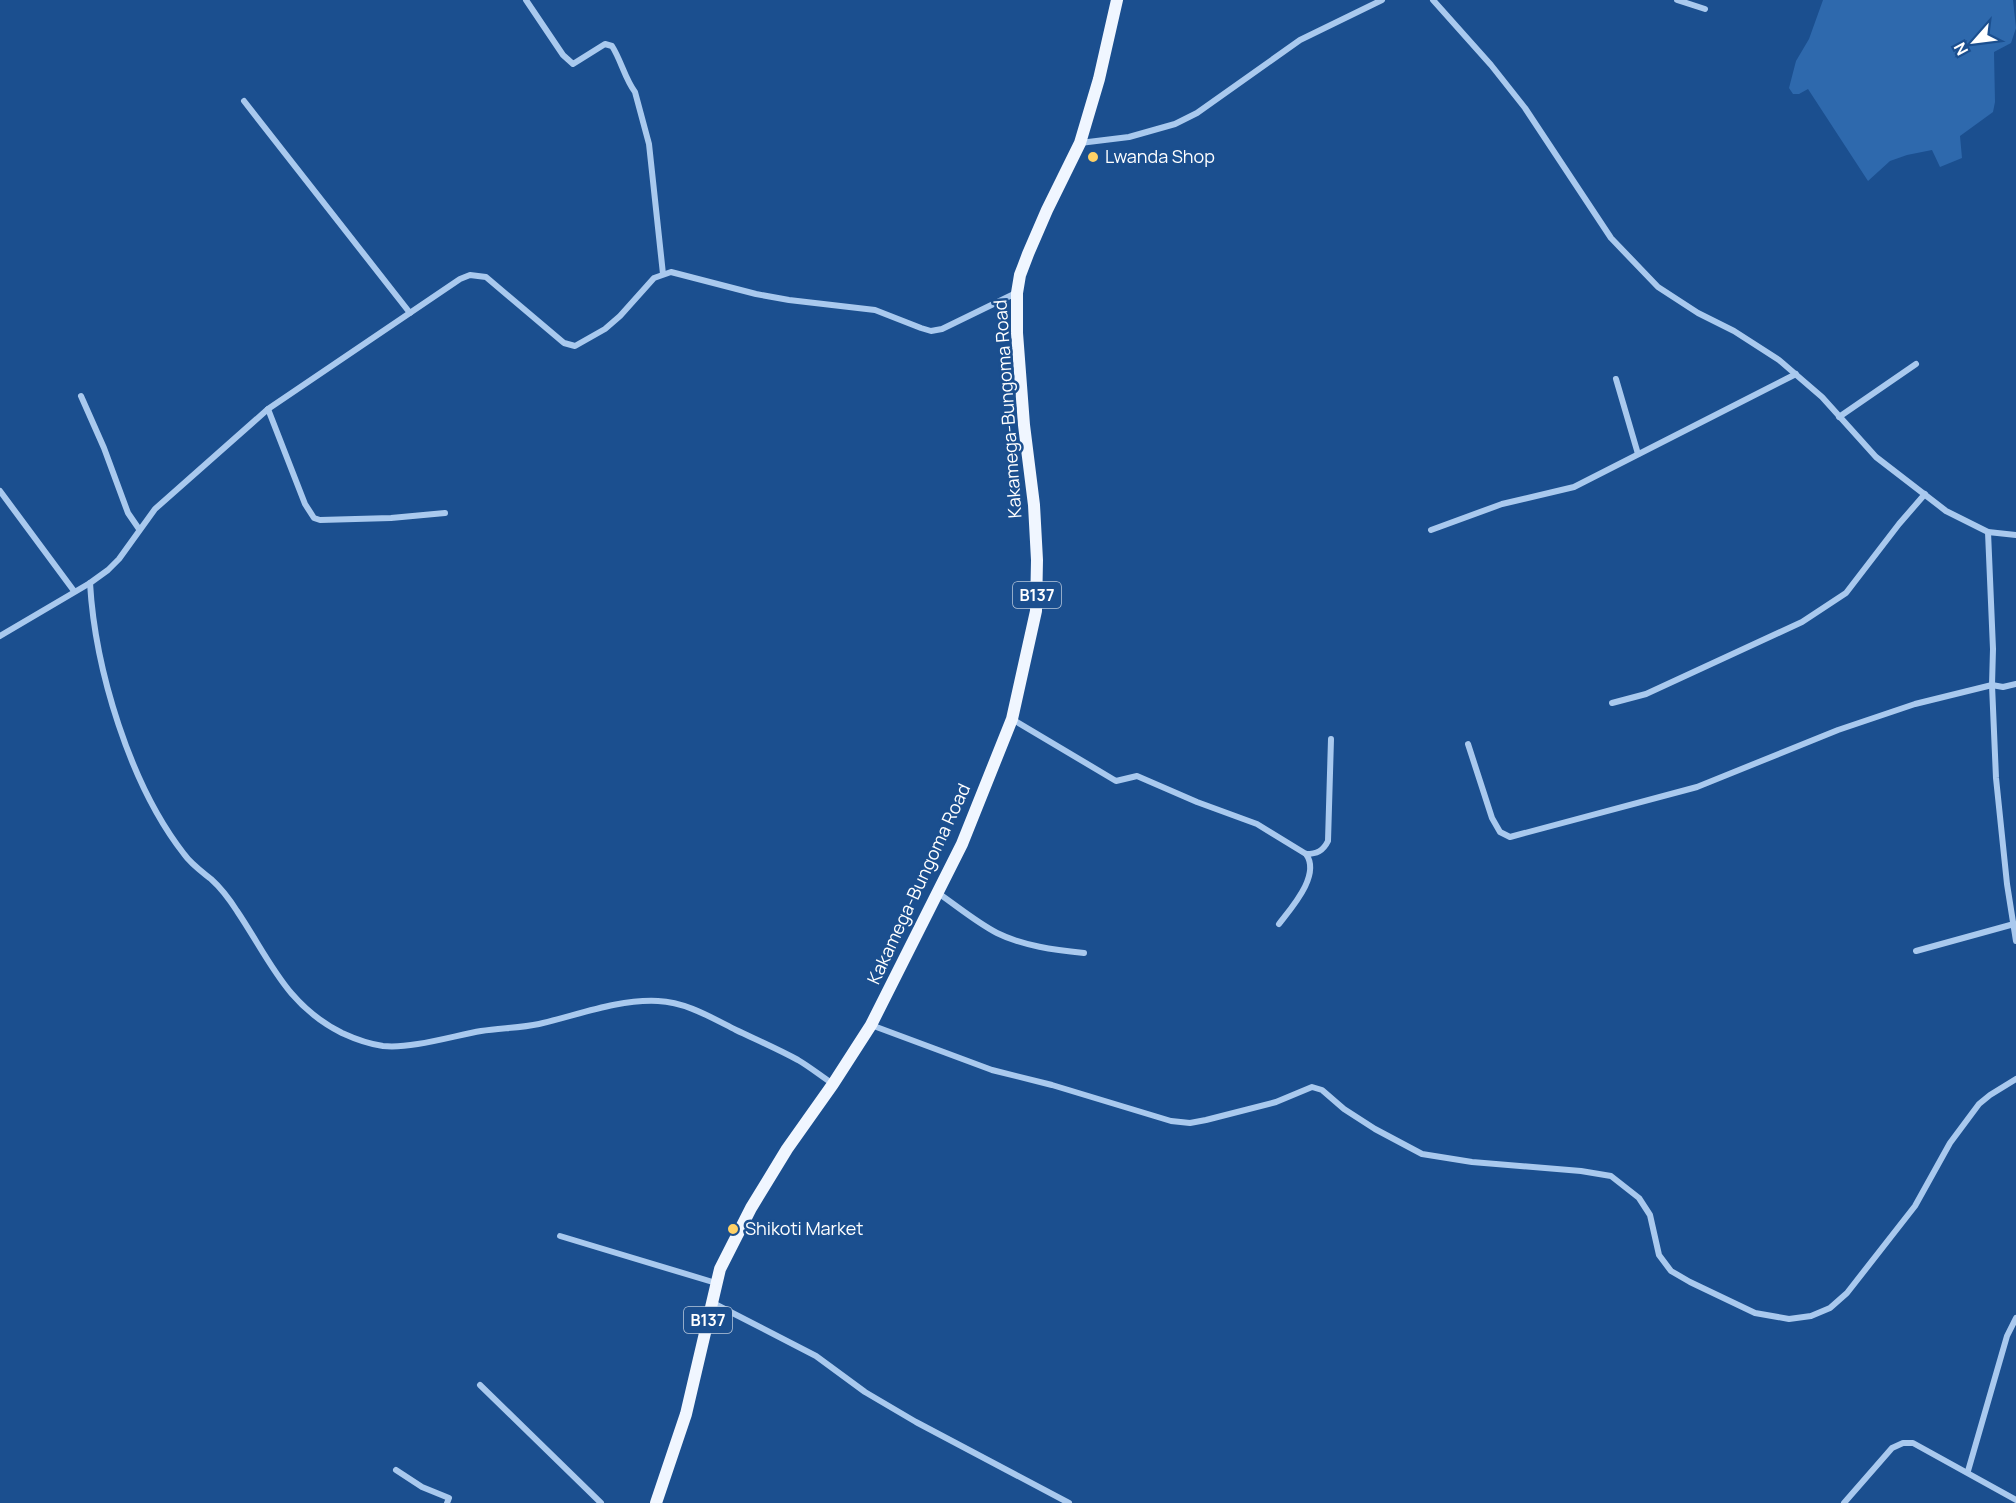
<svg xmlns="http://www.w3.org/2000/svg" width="2016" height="1503" font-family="Manrope,sans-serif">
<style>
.green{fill:#2e69ad}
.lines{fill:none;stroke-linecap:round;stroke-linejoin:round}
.street{stroke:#a9c9ee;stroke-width:6}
.primary{stroke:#f0f6ff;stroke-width:12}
.poi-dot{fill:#ffd166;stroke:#1b4f8f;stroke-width:2}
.labels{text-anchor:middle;stroke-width:5;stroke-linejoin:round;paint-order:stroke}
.shield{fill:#1b4f8f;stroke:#bbcadd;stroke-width:1.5}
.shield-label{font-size:16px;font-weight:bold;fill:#fff}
.poi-label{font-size:18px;fill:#fff;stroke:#1b4f8f;text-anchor:start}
.street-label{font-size:18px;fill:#fff;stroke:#1b4f8f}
</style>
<rect width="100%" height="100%" fill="#1b4f8f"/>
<path class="green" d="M1823,0H2013L2016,28L2011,43L1994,52L1995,102L1993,112L1960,136L1962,158L1940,167L1932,150L1907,155L1890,161L1868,181L1808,89L1799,94H1793L1789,88L1796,61L1809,39Z"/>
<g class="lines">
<g class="street">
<path d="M526,0L563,55L573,64L605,44L612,46C621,60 625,79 635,92L649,144L663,274"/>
<path d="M1433,0L1491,65L1525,108L1611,238L1658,287L1698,313L1734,331L1779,360L1822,397L1876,457L1946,511L1988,532L2016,535"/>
<path d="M1677,0L1705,9"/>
<path d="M244,101L410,313"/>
<path d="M1080,143L1129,137L1175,124L1197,113L1300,40L1382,0"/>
<path d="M1616,379L1638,454"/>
<path d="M81,396L104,448L128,513L139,529"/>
<path d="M268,409L305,504L314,518L320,520L391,518L445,513"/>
<path d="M1839,417L1916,364"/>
<path d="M0,491L74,591"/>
<path d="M1431,530L1502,504L1574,487L1796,374"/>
<path d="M1988,532L1993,649L1992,685L1996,778L2007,884L2016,941"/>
<path d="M90,583C95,669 130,785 184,854C191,864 201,871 211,879C221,888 230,900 237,911C270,960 286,1005 342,1033C355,1039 369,1044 383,1046C411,1049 453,1036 481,1031C500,1028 520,1028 539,1024C578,1015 618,999 658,1001C686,1002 712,1018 736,1030C757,1040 778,1049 798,1060C810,1067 821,1076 833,1084"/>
<path d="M0,636L90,583L108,570L119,559L155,509L268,409L460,279L470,275L486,277L564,343L575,346L605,329L620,316L654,278L671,272L756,294L789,300L875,310L921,328L931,331L942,329L1016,293"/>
<path d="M1612,703L1646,694L1802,622L1846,593L1899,524L1925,494"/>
<path d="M1012,719L1116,781L1137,776L1197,802L1257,824L1306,854C1317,854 1323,851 1328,841L1331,739"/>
<path d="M1468,744L1492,818L1500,832L1510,837L1697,787L1838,730L1915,704L1992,685L2003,687L2016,684"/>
<path d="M938,893C957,906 976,922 997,933C1023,946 1055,950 1084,953"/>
<path d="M1279,924C1292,907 1321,875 1306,854"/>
<path d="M1916,951L2014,924"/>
<path d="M871,1025L992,1070L1052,1085L1171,1121L1190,1123L1206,1120L1276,1102L1312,1087L1322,1090L1344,1109L1375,1129L1422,1154L1472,1162L1581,1171L1611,1176L1639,1198L1650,1215L1659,1255L1671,1271L1690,1282L1755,1313L1789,1319L1811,1316L1830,1308L1847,1293L1915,1206L1950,1143L1979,1104L1990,1095L2016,1079"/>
<path d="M560,1236L716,1283"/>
<path d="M713,1303L816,1356L865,1392L916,1422L1069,1503"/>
<path d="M480,1385L601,1503"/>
<path d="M396,1470L422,1487L449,1498L447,1503"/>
<path d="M1968,1471L2007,1336L2016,1318"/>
<path d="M1844,1503L1892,1448L1903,1443H1913L2016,1500"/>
</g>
<path class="primary" d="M656,1503L686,1414L720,1269L751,1208L787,1149L833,1084L871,1025L962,844L1012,719L1036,611L1037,560L1034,505L1024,425L1017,333V293L1020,275L1028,254L1047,210L1080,143L1099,79L1117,0"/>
</g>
<g class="poi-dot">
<circle cx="1093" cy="157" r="6"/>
<circle cx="733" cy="1229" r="6"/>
</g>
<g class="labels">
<g class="shield">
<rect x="1013" y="582" width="48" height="26" rx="4.5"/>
<rect x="684" y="1307" width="48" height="26" rx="4.5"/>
</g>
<g class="shield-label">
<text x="1037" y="601">B137</text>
<text x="708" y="1326">B137</text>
</g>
<g class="poi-label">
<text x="1105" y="163">Lwanda Shop</text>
<text x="745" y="1235">Shikoti Market</text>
</g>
<g class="street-label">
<text transform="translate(1008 409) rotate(-94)" y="6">Kakamega-Bungoma Road</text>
<text transform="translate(919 884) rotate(-65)" y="6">Kakamega-Bungoma Road</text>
</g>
</g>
<g transform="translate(1974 42) rotate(242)" stroke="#1b4f8f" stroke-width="4.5" paint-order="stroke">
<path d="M0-4.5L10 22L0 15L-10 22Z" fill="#ffffff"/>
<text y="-9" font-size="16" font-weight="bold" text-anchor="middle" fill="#ffffff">N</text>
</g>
</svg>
